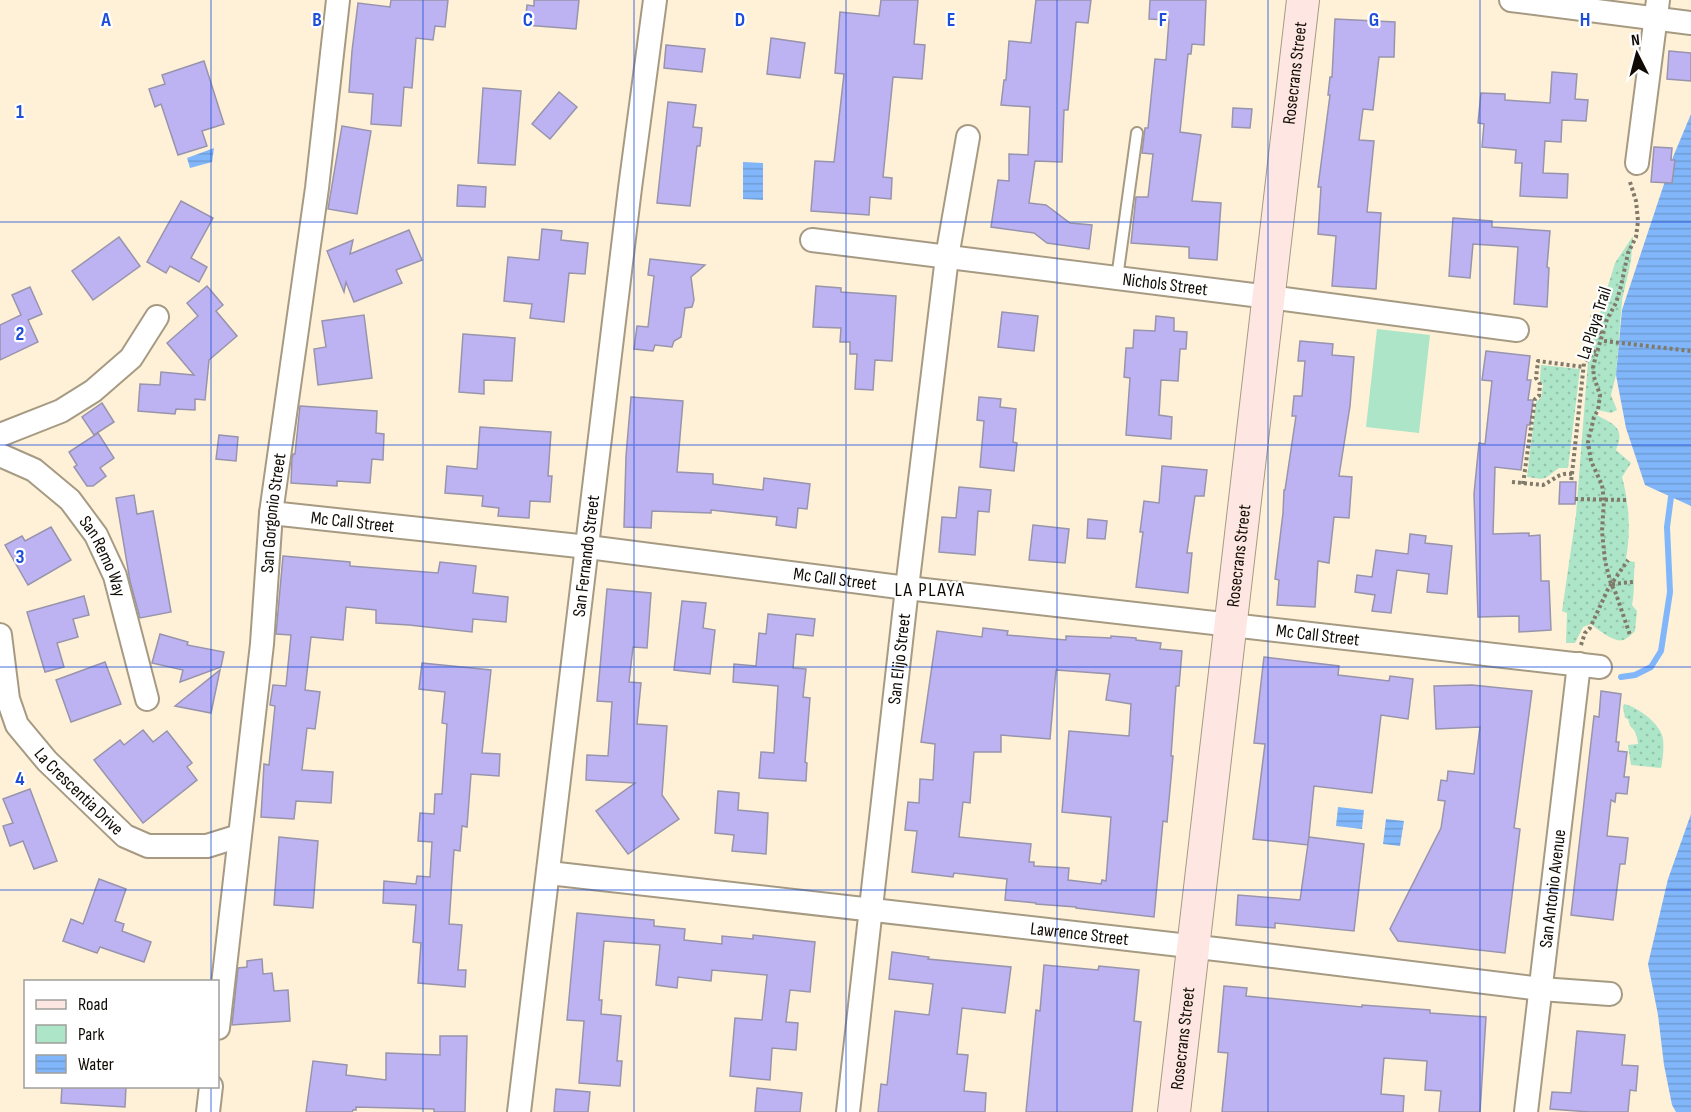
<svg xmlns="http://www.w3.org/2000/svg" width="1691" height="1112" font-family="'Sofia Sans Condensed',sans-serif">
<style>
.green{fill:url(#green-dots)}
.pitch{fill:#ace5c7}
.water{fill:url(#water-rules)}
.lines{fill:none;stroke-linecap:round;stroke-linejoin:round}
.stream{stroke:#81b7fa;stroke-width:6}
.building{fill:#bdb3f3;stroke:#9894ac;stroke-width:1.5;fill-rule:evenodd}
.lane-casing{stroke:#a69a83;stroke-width:14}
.street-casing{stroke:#a69a83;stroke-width:26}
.secondary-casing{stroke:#a69a83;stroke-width:34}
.path{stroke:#817969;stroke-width:4;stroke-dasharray:3 3;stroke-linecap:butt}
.lane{stroke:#fff;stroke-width:10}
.street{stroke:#fff;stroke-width:22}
.secondary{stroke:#fee7e3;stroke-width:32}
.grid{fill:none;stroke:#1d4ed8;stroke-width:1.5;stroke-opacity:0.55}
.labels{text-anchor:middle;stroke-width:4.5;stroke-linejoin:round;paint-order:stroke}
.street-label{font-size:18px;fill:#100c05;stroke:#fff}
.neighbourhood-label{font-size:20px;letter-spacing:1.5px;fill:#100c05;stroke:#fff}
.grid-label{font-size:20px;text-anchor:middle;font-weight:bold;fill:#1d4ed8;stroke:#fff;stroke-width:4.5;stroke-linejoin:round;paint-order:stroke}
</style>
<defs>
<pattern id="green-dots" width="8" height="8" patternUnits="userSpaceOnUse" patternTransform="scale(1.5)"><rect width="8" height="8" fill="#ace5c7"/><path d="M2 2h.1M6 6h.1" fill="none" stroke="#93c3a9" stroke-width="1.8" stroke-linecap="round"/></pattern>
<pattern id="water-rules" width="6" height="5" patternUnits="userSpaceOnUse" patternTransform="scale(1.5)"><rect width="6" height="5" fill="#81b7fa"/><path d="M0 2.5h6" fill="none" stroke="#6e9cd5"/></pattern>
</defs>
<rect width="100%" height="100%" fill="#fef1d8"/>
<g class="green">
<path d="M1633,236L1631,261L1622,300L1616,375L1611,395L1617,410L1611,413L1598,410L1595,414C1613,424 1626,427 1616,450L1631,463L1622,477C1629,503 1631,531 1626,558L1629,561L1635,562C1633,576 1635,591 1632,605L1637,611L1635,631C1632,634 1627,639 1623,640C1615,643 1597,629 1591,624L1583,627L1575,643H1566L1567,613L1562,611L1576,515L1588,361L1603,302L1615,263Z"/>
<path d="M1541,365L1580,369L1568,468H1559C1542,480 1548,480 1527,477L1536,402L1541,398L1543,385L1540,380Z"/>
<path d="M1624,704C1638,707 1661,724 1663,739C1664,748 1663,759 1661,768L1631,765L1628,745L1638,744C1637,736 1636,731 1630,726L1628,719L1625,718L1623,707Z"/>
</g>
<path class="pitch" d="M1377,329L1430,335L1419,433L1366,427Z"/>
<g class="water">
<path d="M1691,114V506L1645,485L1626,428L1616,375L1622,310L1673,157Z"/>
<path d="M214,148L212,162L190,168L187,158Z"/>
<path d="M743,162L763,163V200L743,199Z"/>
<path d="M1338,807L1364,810L1362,829L1336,826Z"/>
<path d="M1691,814V1112H1676L1672,1105L1664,1065L1658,1015L1648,964L1668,879Z"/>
<path d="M1386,819L1404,821L1400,846L1383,844Z"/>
</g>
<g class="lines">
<path class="stream" d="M1621,677L1635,675L1651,667L1661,651L1670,592L1667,527L1671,497"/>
</g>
<g class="building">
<path d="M391,0H448L445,27L435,26L433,40L416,38L412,88L404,87L401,126L371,124L373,94L349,92L352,51L358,3L390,7Z"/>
<path d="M534,0H579L576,29L525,25L527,5L534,6Z"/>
<path d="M881,0H918L914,44L925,45L922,79L893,77L883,177L892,178L891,199L870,197L869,215L811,211L815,161L834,162L844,74L835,73L840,12L879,16Z"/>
<path d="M1036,0H1091L1088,23L1076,22L1068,110H1064L1062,162L1035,161L1029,203L1046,205L1070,223L1092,225L1089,249L1047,243L1034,233L991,227L998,180L1009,181V154L1028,155L1030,107L1001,105L1004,80H1006L1009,41L1031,43Z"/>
<path d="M1150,0H1206L1204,45L1192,44L1191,54H1188L1180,132L1201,135L1192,201L1221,203L1217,260L1189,258V247L1131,243L1136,197H1148L1153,154L1142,153L1145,128H1148L1155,59L1166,60L1169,20L1149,19Z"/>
<path d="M1335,19L1395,22L1394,57H1379L1373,110L1363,109L1359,140L1374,141L1367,212L1381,213L1376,289L1332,286L1336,236L1318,234L1321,187H1318L1330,95H1328L1330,77H1332Z"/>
<path d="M771,38L805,43L800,78L767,74Z"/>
<path d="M666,45L705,49L702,72L664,68Z"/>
<path d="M1669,51L1691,53V81L1667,79Z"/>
<path d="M204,61L224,124L202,131L207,146L178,155L161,104L155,107L149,89L165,84L162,75Z"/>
<path d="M1552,72L1577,74L1575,99L1588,100L1586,121L1562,120L1561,142L1545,141L1543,173L1568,174L1567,198L1520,196L1522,163H1515L1516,150L1482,147L1484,124L1478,123L1481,93L1505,94V100L1550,103Z"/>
<path d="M483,88L521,91L515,165L478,163Z"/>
<path d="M559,92L577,107L550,139L532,124Z"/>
<path d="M668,102L696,105L693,127L702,128L700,146H697L690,206L657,203Z"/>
<path d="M1233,108L1252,109L1250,128L1232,127Z"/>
<path d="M342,126L371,131L357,214L328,209Z"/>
<path d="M1654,147L1672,148L1671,160H1675L1672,183L1651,182Z"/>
<path d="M458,185L486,187L485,207L457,206Z"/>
<path d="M181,201L213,218L191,258L207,267L199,282L170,266L166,273L147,262Z"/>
<path d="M1453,218L1492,221V227L1550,231L1547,267L1549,268L1547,307L1514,304L1518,247L1473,244L1470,278L1449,276Z"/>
<path d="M542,229L562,231L561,240L588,243L585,274L569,273L564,322L530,318L532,304L504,301L508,257L539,260Z"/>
<path d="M409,230L422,260L396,270L402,283L354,302L346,282L344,292L327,251L353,240L350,254Z"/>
<path d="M119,237L140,266L93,300L72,271Z"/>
<path d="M650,259L705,265L691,277L694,300L692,307L685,308L681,337L674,341L672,347L655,345L653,351L634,349L637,326L648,327L654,276L648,275Z"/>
<path d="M207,286L223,305L216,311L237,336L209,360L205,400L195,399V410L176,409L175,414L138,411L140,384L160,385L161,372L194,375L167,343L198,316L187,303Z"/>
<path d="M816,286L841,288V292L896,296L892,361L875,360L873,390L855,389L857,354H850V342H840L841,328L813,327Z"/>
<path d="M30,287L42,314L28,320L38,342L0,360V325L21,315L12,295Z"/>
<path d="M1002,312L1038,316L1034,351L998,347Z"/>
<path d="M364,315L372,378L318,385L314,349L326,347L322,321Z"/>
<path d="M1156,316L1174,318V331L1187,332L1186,349H1180L1178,381L1161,380L1159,415L1172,417L1171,439L1126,435L1130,378L1124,377L1126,348H1133L1134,330L1155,331Z"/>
<path d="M463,334L515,338L512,381L484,380V394L459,392Z"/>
<path d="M1300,341L1333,344L1332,355L1354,357L1350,406L1339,476L1352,477L1349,518L1334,517L1329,563L1318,561L1315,607L1277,605L1279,580L1275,579L1283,513L1284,490H1285L1296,416H1292L1294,396H1302L1305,361H1298Z"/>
<path d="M1486,351L1530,356L1527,380H1531L1528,400H1533L1530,425H1527L1521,470L1495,467L1493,534L1529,533V536L1540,535L1541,581H1549L1551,630L1519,632V616L1478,617L1474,494L1479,443L1485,444L1492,381L1482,380Z"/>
<path d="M631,397L683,401L677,472L713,474V484L763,490L764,478L810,484L807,509L798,508L796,528L776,525L777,517L711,510V513L652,511L651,528L624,527L626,456Z"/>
<path d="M979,397L1001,399L1000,407L1016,409L1013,442L1017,443L1014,471L980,467L984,421L977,420Z"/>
<path d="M102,403L114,422L94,435L82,417Z"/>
<path d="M300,406L377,411L376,433L384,434L383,460L372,459L370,483L337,481V486L291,483L292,458L293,454H295Z"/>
<path d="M480,427L551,432L548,476H552L550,502L530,501L529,518L498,516L499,508L482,506L483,496L445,493L447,466L477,469Z"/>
<path d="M98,433L114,458L100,468L106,476L93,486H87L74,467L77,465L69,452Z"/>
<path d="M219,435L238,437L236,461L216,459Z"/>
<path d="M1162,466L1207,470L1204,496H1195L1187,553H1192L1188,593L1136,587L1143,532H1140L1144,501L1159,503Z"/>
<path d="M1560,482H1576L1575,504H1559Z"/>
<path d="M959,487L991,490L989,512L978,511L975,555L939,552L942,517L956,518Z"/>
<path d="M134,495L137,514L153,511L171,612L140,618L130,581L116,498Z"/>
<path d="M1088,519L1107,521L1105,539L1087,538Z"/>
<path d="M1033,525L1069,529L1065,563L1029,560Z"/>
<path d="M51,527L71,560L28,585L5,545L22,536L25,541Z"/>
<path d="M1410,534L1426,536L1425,543L1452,546L1447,594L1427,592L1429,574L1397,570L1391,613L1372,611L1375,595L1355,592L1357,575L1372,577L1376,550L1408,554Z"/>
<path d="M283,556L350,562V566L438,573L440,562L476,566L473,593L508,597L506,622L473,619L472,632L409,625L376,623V610L346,607L343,640L311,637L305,690L320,692L315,729L307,728L302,770L333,772L331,803L296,801L294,819L261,817L264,764L269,765L275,706L270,705L273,685L286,686L291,635L276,634Z"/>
<path d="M607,589L651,593L647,648L633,647L629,682L641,683L637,724L667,726L662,795L679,819L628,854L596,811L635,783L586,780L587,755L608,756L612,702L597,701Z"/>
<path d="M84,596L89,615L73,619L78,637L57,643L64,667L45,672L27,612Z"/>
<path d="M682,601L706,603L703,628L715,630L710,674L674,670Z"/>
<path d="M768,614L815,619L813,636L796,634L793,668L806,669L803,697L810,698L805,762L807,763L806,781L759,778L761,752L774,753L778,686L733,682L734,664L756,666L759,633L766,634Z"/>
<path d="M983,628L1008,631L1007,635L1066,640V636L1111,638V636L1136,638V640L1161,643L1160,649L1182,651L1179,686H1176L1171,756H1173L1167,822L1163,821L1154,917L1076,908V907L1036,904V903L1005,900L1007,879L954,873L953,877L912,872L917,831L905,830L908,802L919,803L920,779L933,780L935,744L921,742L937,631L982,637ZM1056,670L1110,674L1106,700L1131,704L1129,736L1069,731L1062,812L1111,817L1106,881L1102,880L1101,884L1068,880L1069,868L1034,866V862H1029L1031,844L959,837L963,802L970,803L974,752H1001V735L1050,739Z"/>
<path d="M160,634L188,642L187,645L224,652L221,667L180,682L183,670L152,663Z"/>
<path d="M1264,657L1339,666L1338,675L1389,681L1390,676L1413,679L1408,719L1381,715L1372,793L1314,786L1308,845L1253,839L1265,744L1254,743Z"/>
<path d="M105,662L121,704L71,722L56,680Z"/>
<path d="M422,663L491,670L482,753L500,754L499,776L471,774L467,827L462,826L460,851L454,850L449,924L462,925L458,970H466L465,987L418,983L421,943L413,942L416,905L383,903L384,881L416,884L417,876L430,877L432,842L418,841L420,813L434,814L435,794H442L447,724L442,723L445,692L419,689Z"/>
<path d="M220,670L211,713L175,706Z"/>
<path d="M1472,685L1532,691L1514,828L1520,829L1505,953L1398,941L1390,929L1441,828L1445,801L1438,800L1441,780L1447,781L1448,771L1474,774L1480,727L1436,729L1434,686Z"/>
<path d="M1601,691L1621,694L1616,742H1619L1618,751L1627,752L1624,777H1629L1627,794L1616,793L1615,802L1611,800L1607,836L1628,838L1625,864H1620L1613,920L1571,915L1594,716L1599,717Z"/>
<path d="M143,730L153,742L167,731L192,763L187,767L197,780L143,823L94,760L120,740L124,745Z"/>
<path d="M30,789L57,861L34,869L23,841L10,846L3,826L13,823L3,799Z"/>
<path d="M718,791L739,793L738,810L768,813L766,854L732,851L734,835L715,833Z"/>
<path d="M279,837L318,841L313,908L274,905Z"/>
<path d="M1309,837L1364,844L1354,931L1275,923V928L1236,925L1238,895L1300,900Z"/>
<path d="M99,879L126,889L115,921L124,924L122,931L151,942L144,962L100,947L97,953L63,941L71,919L83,924Z"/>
<path d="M577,913L654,920V926L685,929L684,940L722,944V936L753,939V935L815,942L810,992L790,990L786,1022L798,1023L796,1050L772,1048L770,1080L730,1076L735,1018L762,1020L767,975L712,970L711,981L678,977L677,988L656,985L660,945L604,941L599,1000H602L601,1014L621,1016L617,1061H622L620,1086L579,1083L584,1021L567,1020Z"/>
<path d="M892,952L929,957L928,959L1011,967L1005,1013L962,1008L957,1054L968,1055L964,1091L986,1093L985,1112H878L881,1084L887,1085L895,1011L929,1015L933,984L889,979Z"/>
<path d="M262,959L263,974L272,973L274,991L288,990L290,1021L232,1025L238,968L247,967V961Z"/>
<path d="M1044,965L1098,970L1099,966L1139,970L1134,1021L1141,1022L1132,1112H1026L1036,1010L1040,1011Z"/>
<path d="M1224,986L1247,988L1246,996L1362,1007V1005L1430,1010V1013L1486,1017L1480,1112H1439L1441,1091L1425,1090L1427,1061L1384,1058L1381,1094L1404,1096L1403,1112H1222L1228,1053L1218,1052Z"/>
<path d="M1577,1031L1625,1035L1622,1065L1638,1066L1636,1091L1630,1090L1628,1112H1590L1550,1109L1552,1092L1571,1093Z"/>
<path d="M440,1036H467L465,1112H434V1109L356,1107V1110H353L352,1112H306L313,1061L347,1065L346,1075L386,1080V1053L440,1055Z"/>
<path d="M62,1086H126L125,1107L61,1103Z"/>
<path d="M757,1088L802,1093L800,1112H755Z"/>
<path d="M556,1089L590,1092L588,1112H554Z"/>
</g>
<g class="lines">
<g class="lane-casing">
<path id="lane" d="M1117,278L1137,133"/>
</g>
<g class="street-casing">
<g id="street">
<path d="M1511,0L1691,23"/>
<path d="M1637,163L1658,0"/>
<path id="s1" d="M812,240L1269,297L1517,330"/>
<path d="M0,435L61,411L93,391L131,358L157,317"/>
<path id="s2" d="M0,455L34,470L70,500L96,535L115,576L147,699"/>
<path id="s3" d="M271,513L588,547L907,588L1600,667"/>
<path id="s4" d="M0,635L8,699L17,725L47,761L125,836L148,846H207L239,836"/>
<path id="s5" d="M549,873L1224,950L1541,989L1610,994"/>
<path id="s6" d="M218,1028L262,644L271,513L317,188L338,0"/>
<path d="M208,1112L211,1086"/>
<path id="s7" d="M519,1112L630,188L655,0"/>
<path id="s8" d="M848,1112L907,588L947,257L968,137"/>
<path id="s9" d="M1526,1112L1579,664"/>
</g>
</g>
<g class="secondary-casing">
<g id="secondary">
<path id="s10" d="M1174,1112L1303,0"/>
</g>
</g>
<g class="path">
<path d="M1630,182L1636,201L1638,221L1636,237L1628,253L1621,286L1616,303L1607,319L1595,359L1593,368L1594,377L1600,395L1598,410L1594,417L1588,442L1591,461L1602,485L1604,500L1602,531L1605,561L1611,584L1615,591L1630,635"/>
<path d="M1592,315L1601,336"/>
<path d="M1604,341L1691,351"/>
<path d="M1572,474L1584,363L1596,349"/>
<path d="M1512,482L1543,485C1554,480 1559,472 1572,474L1571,482"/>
<path d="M1523,484L1535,399L1539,396L1540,384L1536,378L1538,361L1584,367"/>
<path d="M1575,499L1627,500"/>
<path d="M1612,584L1633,582"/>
<path d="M1581,645L1585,633L1590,628L1608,589L1628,560"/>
</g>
<use href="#lane" class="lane"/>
<use href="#street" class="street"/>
<use href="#secondary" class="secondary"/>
</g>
<path class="grid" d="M211,0V982M423,0V1112M634,0V1112M846,0V1112M1057,0V1112M1268,0V1112M1480,0V1112M0,222H1691M0,445H1691M0,667H1691M0,890H1691M211,1086V1112"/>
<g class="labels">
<g class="street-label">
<text dy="6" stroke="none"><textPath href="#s10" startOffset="1046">Rosecrans Street</textPath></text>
<text dy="6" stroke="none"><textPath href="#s1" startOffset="356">Nichols Street</textPath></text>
<text transform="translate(1594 323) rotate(-72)" y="6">La Playa Trail</text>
<text dy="6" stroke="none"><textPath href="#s6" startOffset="518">San Gorgonio Street</textPath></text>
<text dy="6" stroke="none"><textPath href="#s3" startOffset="82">Mc Call Street</textPath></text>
<text dy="6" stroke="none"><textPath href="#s7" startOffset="560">San Fernando Street</textPath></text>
<text dy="6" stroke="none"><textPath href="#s10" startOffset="560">Rosecrans Street</textPath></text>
<text dy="6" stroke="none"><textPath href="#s2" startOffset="150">San Remo Way</textPath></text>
<text dy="6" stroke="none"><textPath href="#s3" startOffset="568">Mc Call Street</textPath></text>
<text dy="6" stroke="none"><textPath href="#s3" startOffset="1054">Mc Call Street</textPath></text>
<text dy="6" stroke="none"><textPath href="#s8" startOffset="456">San Elijo Street</textPath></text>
<text dy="6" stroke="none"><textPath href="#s4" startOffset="183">La Crescentia Drive</textPath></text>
<text dy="6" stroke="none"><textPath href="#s9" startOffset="225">San Antonio Avenue</textPath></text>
<text dy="6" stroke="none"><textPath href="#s5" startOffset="534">Lawrence Street</textPath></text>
<text dy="6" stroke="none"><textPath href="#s10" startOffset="74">Rosecrans Street</textPath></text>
</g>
<g class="neighbourhood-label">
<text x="930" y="596">LA PLAYA</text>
</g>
</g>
<g class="grid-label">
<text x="106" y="26">A</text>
<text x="317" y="26">B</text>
<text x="528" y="26">C</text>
<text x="740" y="26">D</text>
<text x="951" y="26">E</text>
<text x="1163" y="26">F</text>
<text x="1374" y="26">G</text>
<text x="1585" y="26">H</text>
<text x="20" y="118">1</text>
<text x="20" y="340">2</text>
<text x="20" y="563">3</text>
<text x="20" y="785">4</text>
</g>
<rect x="24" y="980" width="195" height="108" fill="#ffffff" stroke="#9f9e9b" stroke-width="1.5"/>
<rect x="36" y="1000" width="30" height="9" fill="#fee7e3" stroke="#9f9e9b" stroke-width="1.5"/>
<text x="78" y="1010" font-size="18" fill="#100c05">Road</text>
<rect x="36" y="1025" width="30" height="18" fill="#ace5c7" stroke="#9f9e9b" stroke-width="1.5"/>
<text x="78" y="1040" font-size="18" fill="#100c05">Park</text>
<rect x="36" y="1055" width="30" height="18" fill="url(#water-rules)" stroke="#9f9e9b" stroke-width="1.5"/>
<text x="78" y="1070" font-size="18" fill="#100c05">Water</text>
<g transform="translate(1637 54) rotate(354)" stroke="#ffffff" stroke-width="4.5" paint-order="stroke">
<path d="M0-4.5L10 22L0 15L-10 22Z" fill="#100c05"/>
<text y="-9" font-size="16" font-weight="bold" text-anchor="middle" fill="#100c05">N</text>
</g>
</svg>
